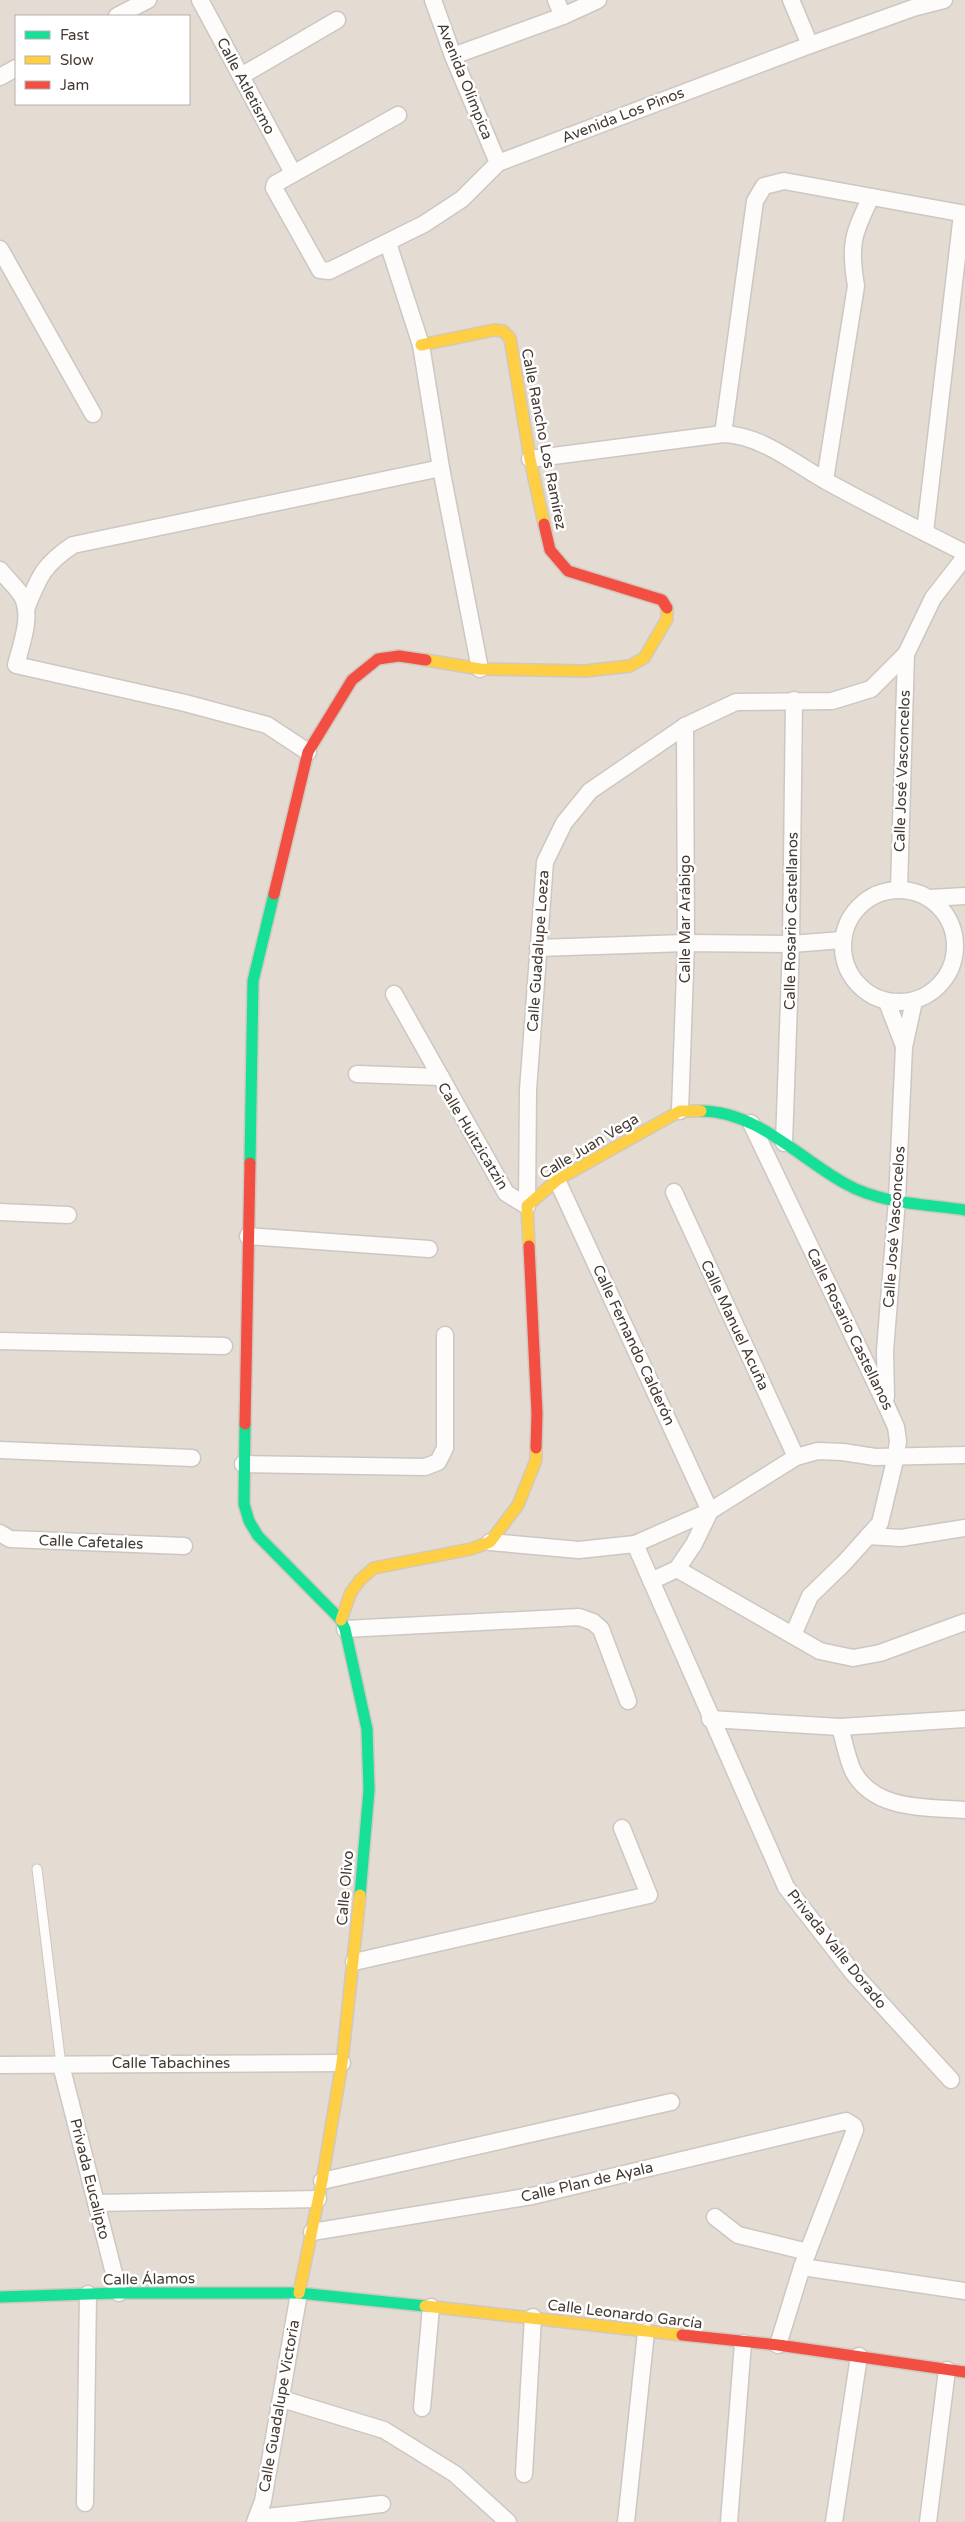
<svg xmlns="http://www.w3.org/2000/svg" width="965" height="2522" font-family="'Varela Round',sans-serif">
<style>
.residential{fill:#e4dbd3;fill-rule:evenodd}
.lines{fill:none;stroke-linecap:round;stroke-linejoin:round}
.lane-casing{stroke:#ccc7c2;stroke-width:11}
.street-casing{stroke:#ccc7c2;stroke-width:19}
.fast-casing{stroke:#d1c8be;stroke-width:14}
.slow-casing{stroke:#d1c8be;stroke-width:14}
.jam-casing{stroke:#d1c8be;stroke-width:14}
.lane{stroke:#fdfcfb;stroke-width:9}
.street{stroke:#fdfcfb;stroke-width:16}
.fast{stroke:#16e098;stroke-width:11}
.slow{stroke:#ffcf43;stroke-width:11}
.jam{stroke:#f24e42;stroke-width:11}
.labels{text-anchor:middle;stroke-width:5;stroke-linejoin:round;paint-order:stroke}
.street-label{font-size:15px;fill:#453a33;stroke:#fff}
</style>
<rect width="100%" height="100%" fill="#f0ebe6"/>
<path class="residential" d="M0,0H965V2522H0ZM16,16H189V104H16Z"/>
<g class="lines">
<g class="lane-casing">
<path id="lane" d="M37,1869L61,2065"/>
</g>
<g class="street-casing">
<g id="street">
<path d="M200,0L293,173"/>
<path d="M433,0L453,56L498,163"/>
<path d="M556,0L563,16"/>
<path d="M791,0L810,45"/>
<path d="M117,16L148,0"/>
<path d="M453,56L563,16L598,0"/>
<path d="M241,76L337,20"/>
<path d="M0,77L16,68"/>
<path d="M398,115L275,184L274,188L320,270L329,271L424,224L462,199L498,163L810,45L913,8L944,0"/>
<path d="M388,243L421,345L441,468L480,669"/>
<path d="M0,249L93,414"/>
<path d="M723,434L755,201L764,186L784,181L965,214"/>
<path d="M530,459L723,434C761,435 794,463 826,481C871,506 918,529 965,553"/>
<path d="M825,480L856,286C849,244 853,234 871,197"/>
<path d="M925,532L962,214"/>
<path d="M0,570C7,579 18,588 23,598C32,618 21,645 16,665L185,703L267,725L308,752"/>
<path d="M26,609C39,577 43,565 73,545L441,468"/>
<path d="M899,889L906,654"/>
<circle cx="899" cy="946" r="56"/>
<path d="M930,898L965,896"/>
<path d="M538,948L686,943L791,944L842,940"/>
<path d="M394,994L506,1193L527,1206L528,1090L545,862L564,823L590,791L685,726L736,702L832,701L871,689L906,654L933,598L965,557"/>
<path d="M887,1002L904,1046"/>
<path d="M357,1074L441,1077"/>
<path d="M680,1111L686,943L685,726"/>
<path d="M751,1123L887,1407L896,1427L898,1441L896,1456L880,1523L845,1562L810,1596L793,1635"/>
<path d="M784,1143L791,944L794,700"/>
<path d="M557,1180L710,1511L694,1544L677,1569L651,1581"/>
<path d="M674,1192L796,1457"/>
<path d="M0,1212L68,1215"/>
<path d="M248,1236L429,1249"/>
<path d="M0,1341L224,1346"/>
<path d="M886,1397L885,1351L897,1200L904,1047L914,1001"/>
<path d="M0,1450L192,1458"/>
<path d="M243,1464L425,1467L438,1462L445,1448V1335"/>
<path d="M0,1533L10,1539L184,1546"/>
<path d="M868,1536L901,1538L965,1528"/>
<path d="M490,1542L579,1550L635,1544L710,1511L796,1457L818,1451L843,1452L875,1457L965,1455"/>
<path d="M635,1544L786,1887L853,1973L951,2080"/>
<path d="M677,1569L820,1651L853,1658L880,1653L965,1622"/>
<path d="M345,1629L579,1617L593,1622L601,1629L628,1701"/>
<path d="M710,1719L840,1727L965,1719"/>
<path d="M840,1727C844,1741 847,1758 853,1771C874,1811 926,1807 965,1810"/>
<path d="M354,1962L649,1895L622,1828"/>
<path d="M0,2065L342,2063"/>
<path d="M61,2065L119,2293"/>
<path d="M322,2181L671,2102"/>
<path d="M96,2203L318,2199"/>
<path d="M715,2217L738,2235L808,2252"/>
<path d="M312,2232L532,2196L846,2121L854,2126L855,2130L802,2267L778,2345"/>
<path d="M802,2267L965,2291"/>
<path d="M282,2399L384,2430L455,2474L508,2522"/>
<path d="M422,2408L431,2307"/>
<path d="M524,2474L533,2317"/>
<path d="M85,2503L88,2294"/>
<path d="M258,2518L382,2504"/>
<path d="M255,2522L263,2501L299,2293"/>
<path d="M626,2522L646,2332"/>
<path d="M729,2522L743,2343"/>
<path d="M834,2522L859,2356"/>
<path d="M928,2522L947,2370"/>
</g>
</g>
<g class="fast-casing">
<g id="fast">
<path d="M701,1111C757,1111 800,1159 846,1184C881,1204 926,1204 965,1210"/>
<path d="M250,1163L253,981L274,894"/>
<path d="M245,1424L244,1504L249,1521L258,1536L341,1620L345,1629L367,1729L369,1790L360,1895"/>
<path d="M0,2297L119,2293H299L425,2306"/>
</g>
</g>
<g class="slow-casing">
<g id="slow">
<path d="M421,345L494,330L503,331L510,338L530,459L544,524"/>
<path d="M426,660L480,669L585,671L630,666L644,658L667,619V608"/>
<path d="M529,1246L527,1206L557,1180L680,1111H701"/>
<path d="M341,1620L351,1592L361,1579L374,1568L471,1549L490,1542L518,1505L536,1460V1448"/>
<path d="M299,2293L322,2181L342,2063L360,1895"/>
<path d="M425,2306L682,2335"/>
</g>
</g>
<g class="jam-casing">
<g id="jam">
<path d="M544,524L550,550L568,571L662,600L667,608"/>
<path d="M274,894L308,752L352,680L378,659L399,656L426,660"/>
<path d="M529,1246L537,1413L536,1448"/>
<path d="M245,1424L250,1163"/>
<path d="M682,2335L778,2345L965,2372"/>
</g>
</g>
<use href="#lane" class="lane"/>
<use href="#street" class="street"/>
<use href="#fast" class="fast"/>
<use href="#slow" class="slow"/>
<use href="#jam" class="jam"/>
</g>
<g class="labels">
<g class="street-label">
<text transform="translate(465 81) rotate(68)" y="5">Avenida Olímpica</text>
<text transform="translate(246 86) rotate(62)" y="5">Calle Atletismo</text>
<text transform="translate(623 115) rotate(-21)" y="5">Avenida Los Pinos</text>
<text transform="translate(544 439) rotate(79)" y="5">Calle Rancho Los Ramírez</text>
<text transform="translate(902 771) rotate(-88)" y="5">Calle José Vasconcelos</text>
<text transform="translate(685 919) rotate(-90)" y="5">Calle Mar Arábigo</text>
<text transform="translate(791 921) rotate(-89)" y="5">Calle Rosario Castellanos</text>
<text transform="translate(538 951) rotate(-86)" y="5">Calle Guadalupe Loeza</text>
<text transform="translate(473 1136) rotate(59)" y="5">Calle Huitzicatzin</text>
<text transform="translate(589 1146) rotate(-31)" y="5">Calle Juan Vega</text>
<text transform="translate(894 1227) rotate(-86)" y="5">Calle José Vasconcelos</text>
<text transform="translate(735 1325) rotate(65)" y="5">Calle Manuel Acuña</text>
<text transform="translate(850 1329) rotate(64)" y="5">Calle Rosario Castellanos</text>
<text transform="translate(634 1345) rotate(65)" y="5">Calle Fernando Calderón</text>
<text transform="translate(91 1542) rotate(2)" y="5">Calle Cafetales</text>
<text transform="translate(345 1888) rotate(-85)" y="5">Calle Olivo</text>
<text transform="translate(837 1949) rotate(51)" y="5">Privada Valle Dorado</text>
<text x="171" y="2068">Calle Tabachines</text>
<text transform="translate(90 2179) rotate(76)" y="5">Privada Eucalipto</text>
<text transform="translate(587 2182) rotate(-13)" y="5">Calle Plan de Ayala</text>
<text transform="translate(149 2279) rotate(-1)" y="5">Calle Álamos</text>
<text transform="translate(625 2314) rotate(7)" y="5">Calle Leonardo García</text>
<text transform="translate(279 2406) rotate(-80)" y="5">Calle Guadalupe Victoria</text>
</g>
</g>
<rect x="15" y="15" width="175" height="90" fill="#ffffff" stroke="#b5b0ad"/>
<rect x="25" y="31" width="25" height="8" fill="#16e098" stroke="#b5b0ad"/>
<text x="60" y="40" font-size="15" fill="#453a33">Fast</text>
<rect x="25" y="56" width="25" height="8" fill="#ffcf43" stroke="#b5b0ad"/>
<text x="60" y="65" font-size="15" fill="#453a33">Slow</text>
<rect x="25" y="81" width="25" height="8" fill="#f24e42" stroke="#b5b0ad"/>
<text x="60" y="90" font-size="15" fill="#453a33">Jam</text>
</svg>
